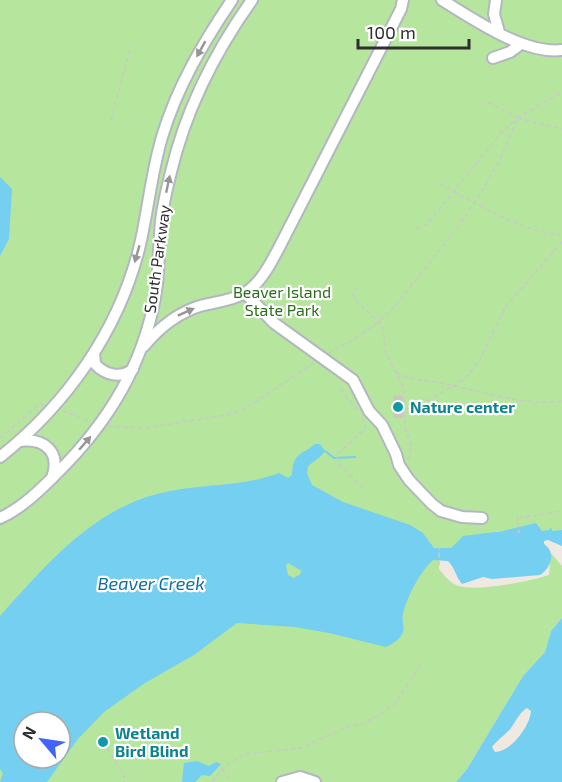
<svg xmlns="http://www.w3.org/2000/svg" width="562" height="782" font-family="'Exo 2',sans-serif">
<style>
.green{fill:#b6e59e;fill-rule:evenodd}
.water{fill:#75cff0;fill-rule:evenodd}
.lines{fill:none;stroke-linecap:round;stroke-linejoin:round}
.stream{stroke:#75cff0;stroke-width:2}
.building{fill:#cbc7bf}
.minor-casing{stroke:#b4b7c1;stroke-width:14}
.path{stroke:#c9c9c9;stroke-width:1.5;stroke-dasharray:4.5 3;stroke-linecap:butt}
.minor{stroke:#fff;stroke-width:10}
.oneway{fill:#969696}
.culture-dot{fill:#0f9aa8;stroke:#fff;stroke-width:2}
.labels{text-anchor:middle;stroke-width:4.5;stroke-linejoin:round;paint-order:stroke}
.street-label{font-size:16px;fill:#2e2e2e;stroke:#fff}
.park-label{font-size:16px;fill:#2c6e1b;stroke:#fff}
.culture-label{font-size:16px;font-weight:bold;fill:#0d838f;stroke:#fff;text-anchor:start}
.water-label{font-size:18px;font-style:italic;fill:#0d6fa3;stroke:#fff}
</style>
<rect width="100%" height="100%" fill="#efe9e1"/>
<path class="green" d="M0,0H562V530L549,534L498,531L439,555V569C444,575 449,582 456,585C473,593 531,581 549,575L551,553L562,566V618L551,631L545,652L523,676L467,769L456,782H0ZM24,722H60V758H24Z"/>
<g class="water">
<path d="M0,177L12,189L9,239L0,256Z"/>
<path d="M315,444H320L325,451L321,456L308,466L307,473L312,485L343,502L410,525L423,533L434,548H451L463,536L503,531L536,523L542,531L549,530L551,527L552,531L562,530V546L548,540L544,541V544C556,552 552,567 540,575L492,579L483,577L462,584C456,577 455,568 448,561L433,560C419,573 408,595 403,613C401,619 405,626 403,632C401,639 392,644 386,647L329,633L295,627L237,623L194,655L145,683L104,712L78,739L47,782H0L3,773L0,769V616C44,567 91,511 157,494C197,483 240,488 279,473L288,478L292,475C293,453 300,456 315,444ZM288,563L302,571L299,575L294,578L288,575L286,565ZM24,722H60V758H24Z"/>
<path d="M562,618V782H456L467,769L523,676L545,652L551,631ZM527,708L531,711C530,726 511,752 495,752L492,747C497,740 505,735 511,728C516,721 519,713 527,708Z"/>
<path d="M197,761L209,766L216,762L221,764L210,776L202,775L195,782H182L184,763Z"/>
</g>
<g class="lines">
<path class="stream" d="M325,451L334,458L355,457"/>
</g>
<path class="building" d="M394,395L403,396V418H393Z"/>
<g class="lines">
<g class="minor-casing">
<g id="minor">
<path d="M442,0C473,19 525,55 562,50"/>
<path d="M496,0L494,14L499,32"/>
<path d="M493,58L510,52L521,44"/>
<path d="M245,293L274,323L353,380L369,411L382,425L396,454L399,465L409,480L432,504L441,511L462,517L482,518"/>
<path d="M144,346C159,328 177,313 200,306C215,302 231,301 245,293C263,282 275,255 285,236L401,9L403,0"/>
<path d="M94,353L95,364C105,375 121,379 133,369"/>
<path d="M20,441C45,438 61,452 52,478"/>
<path d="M0,457C67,404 118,331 139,249C148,212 151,174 162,137C177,87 203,43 232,0"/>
<path d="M0,518C25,507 47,483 66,464C114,414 148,354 157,284C159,263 159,242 161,221C163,204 167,188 171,172C186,109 215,52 252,0"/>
<path d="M282,782L300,777L315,782"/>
</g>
</g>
<g class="path">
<path d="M517,118L562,92"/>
<path d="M111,120L131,46"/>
<path d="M440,184C475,203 522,232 562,235"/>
<path d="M416,229L427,224L501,133L517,118L484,100"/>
<path d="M357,287L353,295L357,302L379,322L383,329L386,353L404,388L405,427L411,445L409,462"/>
<path d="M329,353C346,343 364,334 379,321C396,308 408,290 421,273C460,226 497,177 517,118L562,129"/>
<path d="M396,372C412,382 428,380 446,384C484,392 523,406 562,401"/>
<path d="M340,389L358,411"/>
<path d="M406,409L419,406L466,378L479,361L506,306L562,242"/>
<path d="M63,411L89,421"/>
<path d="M362,418L366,428L337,454L338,463L363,488"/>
<path d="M108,426L145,428L227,415L246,408L315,362"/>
<path d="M0,438L40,404L44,405"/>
<path d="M517,515L519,533"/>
<path d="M518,518L562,511"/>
<path d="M439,565V547"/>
<path d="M103,742L124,775V782"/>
<path d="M222,769L229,778"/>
<path d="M212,782L222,769L244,754L301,748L346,727L363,724L393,706L422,663"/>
</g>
<use href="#minor" class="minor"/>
</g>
<defs><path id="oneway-solid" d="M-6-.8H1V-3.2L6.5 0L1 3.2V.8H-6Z" transform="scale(1.5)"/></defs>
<g class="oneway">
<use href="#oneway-solid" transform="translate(201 49) rotate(119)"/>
<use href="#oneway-solid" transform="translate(168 184) rotate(-78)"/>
<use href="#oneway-solid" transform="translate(137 254) rotate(106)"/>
<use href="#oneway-solid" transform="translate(186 312) rotate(-24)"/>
<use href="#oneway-solid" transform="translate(85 443) rotate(-49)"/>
</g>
<g class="culture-dot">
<circle cx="398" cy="407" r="6"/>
<circle cx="103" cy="742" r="6"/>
</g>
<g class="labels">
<g class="street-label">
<text transform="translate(157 259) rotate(-82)" y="6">South Parkway</text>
</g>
<g class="park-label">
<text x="282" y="298">Beaver Island<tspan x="282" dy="18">State Park</tspan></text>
</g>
<g class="culture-label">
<text x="410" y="413">Nature center</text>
<text x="115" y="739">Wetland<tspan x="115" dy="18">Bird Blind</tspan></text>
</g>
<g class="water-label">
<text x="151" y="590">Beaver Creek</text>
</g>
</g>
<g transform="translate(42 740) rotate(299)"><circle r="28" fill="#ffffff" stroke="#ababab" stroke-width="1.5"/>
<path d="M0-4.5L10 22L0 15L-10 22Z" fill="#4264fb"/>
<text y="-9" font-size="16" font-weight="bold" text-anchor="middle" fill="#2e2e2e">N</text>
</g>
<path d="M358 39v9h111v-9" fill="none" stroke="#2e2e2e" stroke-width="3"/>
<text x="367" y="39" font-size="18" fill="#2e2e2e" stroke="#ffffff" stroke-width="4.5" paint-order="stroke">100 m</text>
</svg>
